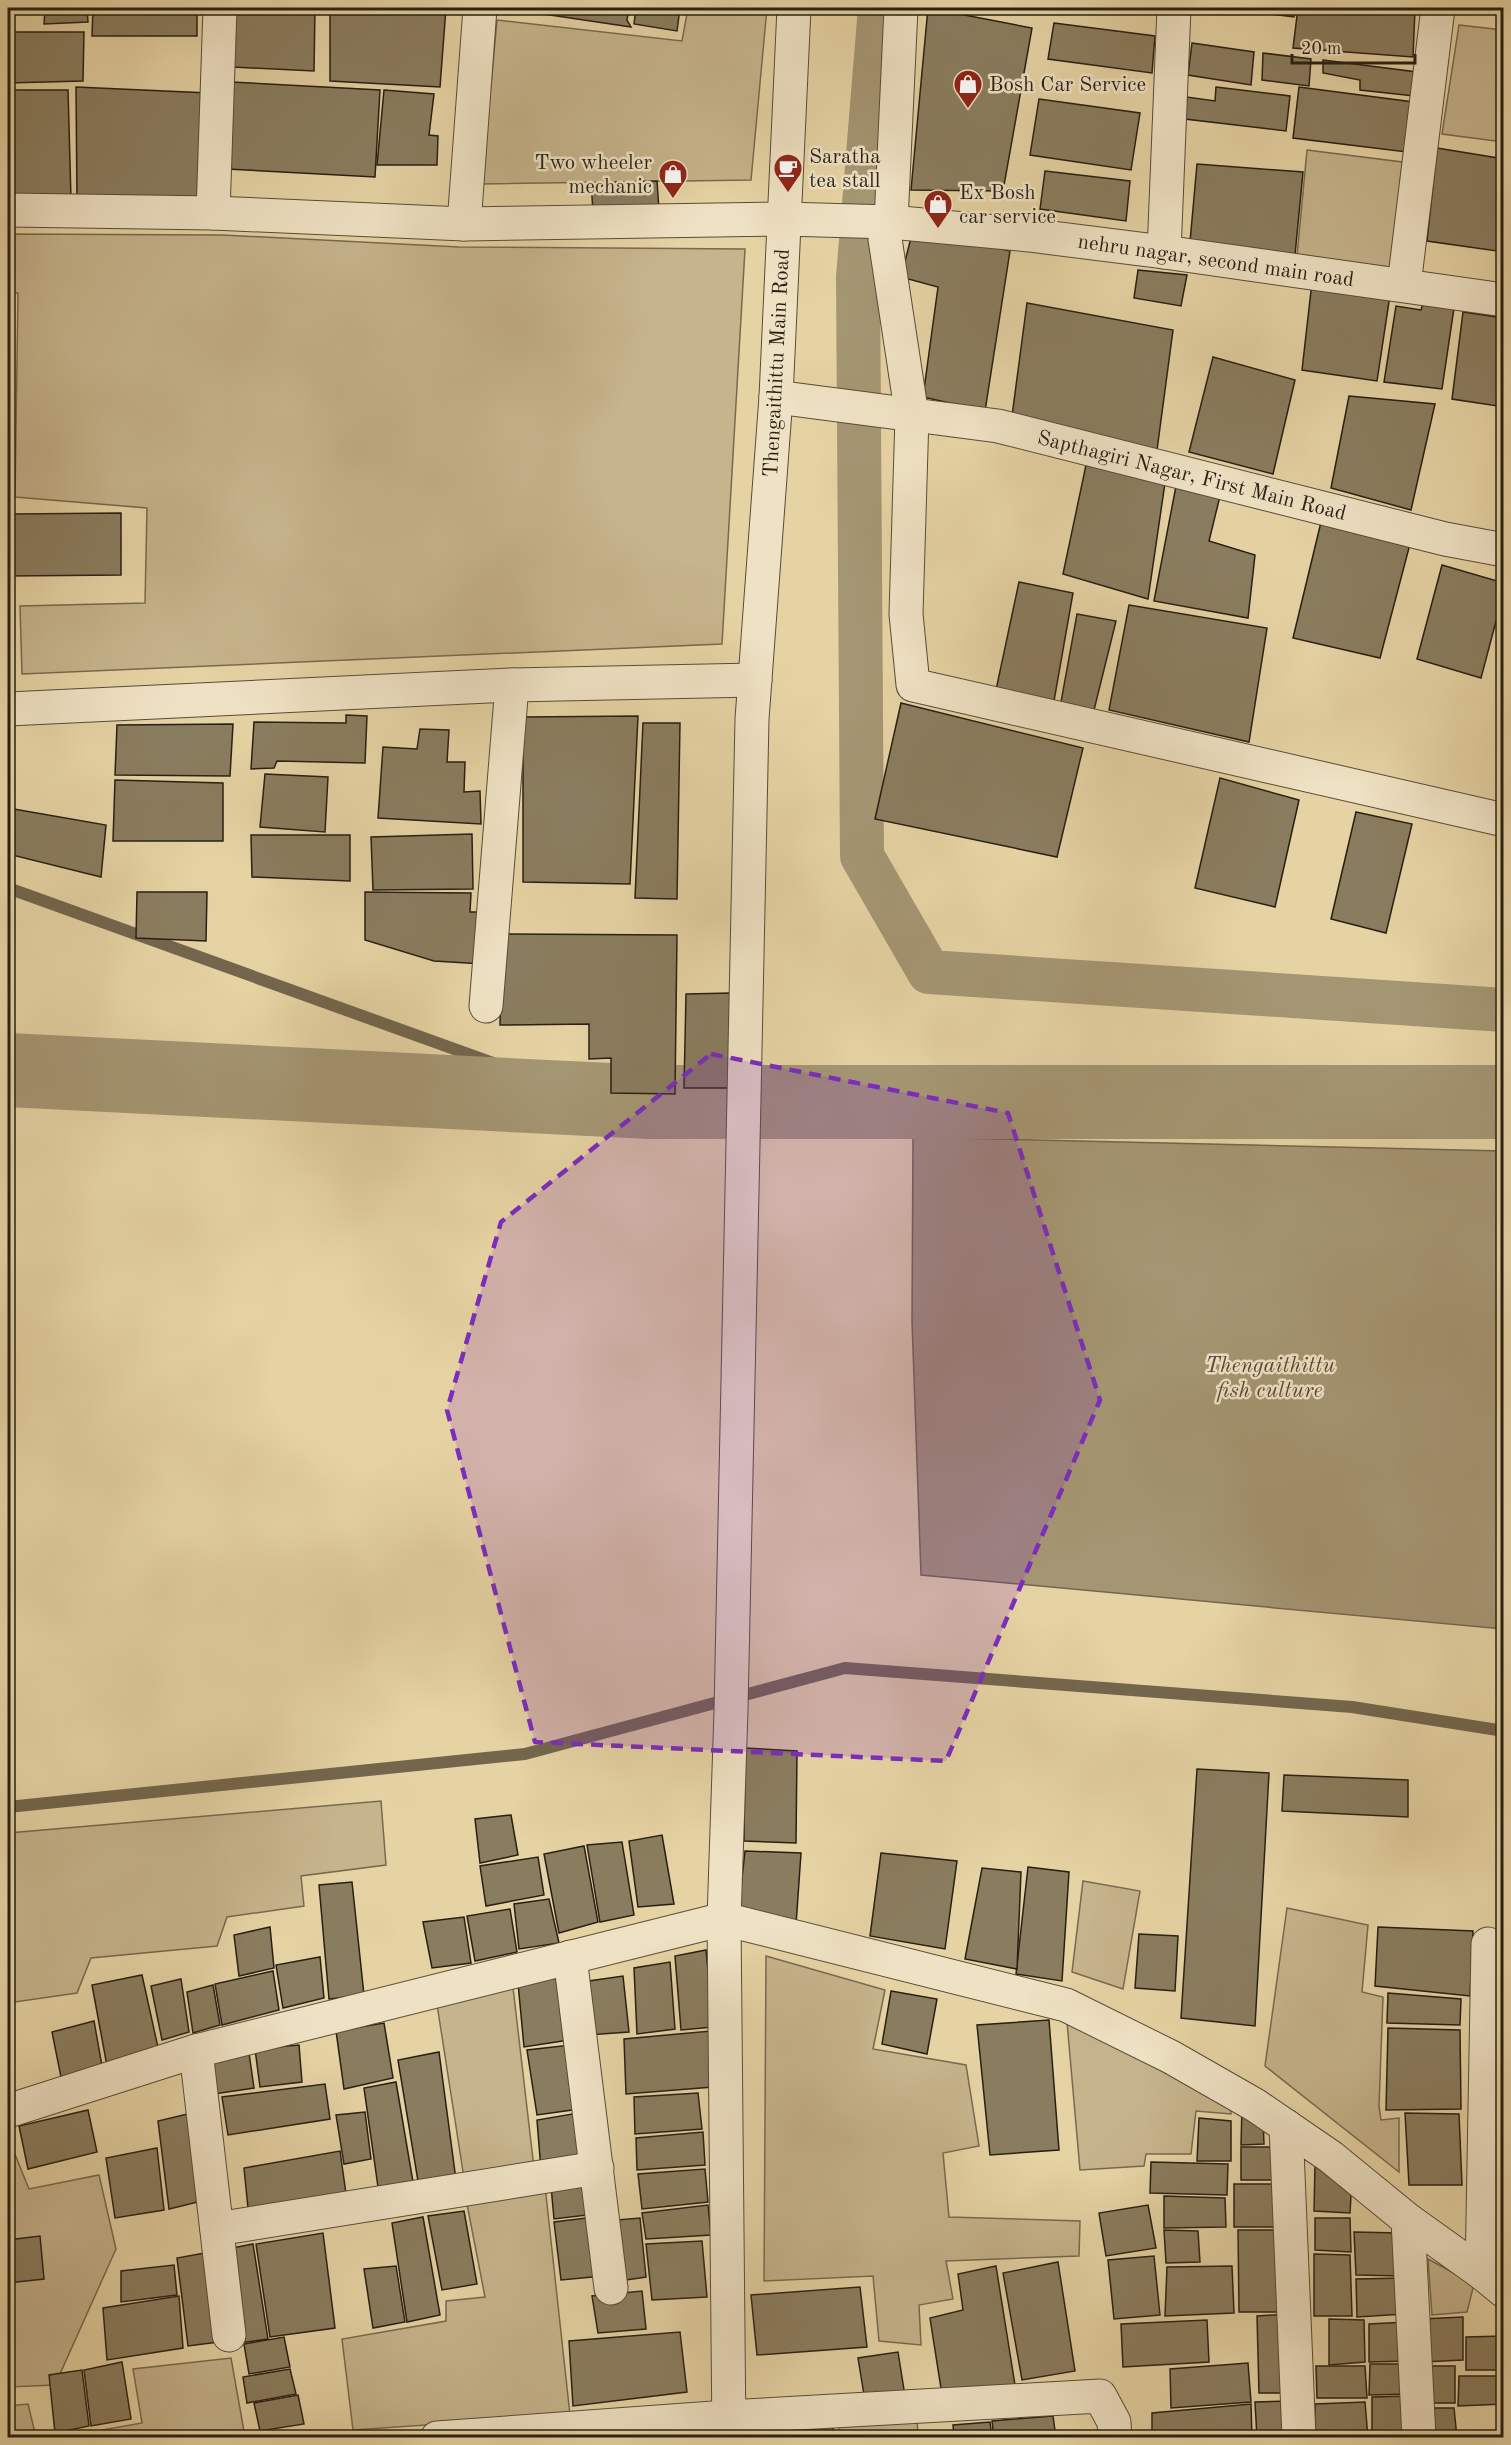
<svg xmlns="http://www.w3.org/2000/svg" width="1511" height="2445" font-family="'Old Standard TT',serif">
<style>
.green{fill:#c6b48c;stroke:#766a50;stroke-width:1.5}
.water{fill:#a59673;stroke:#73664d;stroke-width:1.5}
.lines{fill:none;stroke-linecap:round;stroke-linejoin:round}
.stream{stroke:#73664d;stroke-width:12}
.canal{stroke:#a59673;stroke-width:44}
.river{stroke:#a59673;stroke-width:74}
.building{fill:#8a7d5f;stroke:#271f15;stroke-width:1.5}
.minor-casing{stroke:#574c39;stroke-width:35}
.minor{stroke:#efe2c4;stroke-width:33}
.marked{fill:#7b2cbf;fill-opacity:0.2;stroke:#7b2cbf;stroke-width:4.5;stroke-dasharray:12 8;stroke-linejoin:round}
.labels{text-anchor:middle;stroke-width:5;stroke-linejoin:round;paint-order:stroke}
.poi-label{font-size:21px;fill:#271f15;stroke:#efe2c4;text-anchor:start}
.street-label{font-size:21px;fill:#271f15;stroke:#efe2c4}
.water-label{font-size:22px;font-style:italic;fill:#534936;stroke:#efe2c4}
</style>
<rect width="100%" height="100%" fill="#e6d3a4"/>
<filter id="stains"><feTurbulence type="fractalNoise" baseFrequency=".00333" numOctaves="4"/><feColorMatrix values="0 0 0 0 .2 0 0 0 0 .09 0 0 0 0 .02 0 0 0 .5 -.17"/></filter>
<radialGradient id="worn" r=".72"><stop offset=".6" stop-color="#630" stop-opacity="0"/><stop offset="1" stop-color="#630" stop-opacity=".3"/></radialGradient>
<g class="green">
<path d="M688,8H767L751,180L482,184L497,20L682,41Z"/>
<path d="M1459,25L1503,30V142L1442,134Z"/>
<path d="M1307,150L1410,163L1399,273L1297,256Z"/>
<path d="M8,234L222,235L459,247L745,249L722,644L22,674L20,606L145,603L147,508L15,497L18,293H8Z"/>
<path d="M381,1801L386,1865L301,1876L304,1906L227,1917L217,1946L91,1958L77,1993L8,2003V1833Z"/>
<path d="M1083,1881L1140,1891L1123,1989L1072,1972Z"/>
<path d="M1287,1908L1368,1925L1362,1992L1383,1997L1379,2106L1381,2120L1399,2118V2172L1265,2066Z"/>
<path d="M766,1956L885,1990L873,2049L966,2065L979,2146L943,2153L949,2217L1080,2221L1079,2256L946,2261L953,2299L919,2305L921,2345L879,2341L873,2276L764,2281Z"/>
<path d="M512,1979L534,2168L464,2178L436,1998Z"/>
<path d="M1067,2022L1229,2097L1231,2114L1196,2111L1191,2154H1146L1144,2166L1080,2170Z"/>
<path d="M12,2147L29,2189L99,2175L116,2249L55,2385L8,2387V2148Z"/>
<path d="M545,2186L570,2415L353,2430L342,2339L446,2321V2301L485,2297L466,2199Z"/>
<path d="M1428,2259L1474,2284L1467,2312L1432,2315Z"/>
<path d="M231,2358L245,2437H63L142,2423L133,2369Z"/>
<path d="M28,2404L36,2437H8V2406Z"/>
<path d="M917,2417L918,2437H840L839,2424Z"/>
</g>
<path class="water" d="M913,1137L1503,1151V1629L921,1575L912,1321Z"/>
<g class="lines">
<g class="stream">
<path d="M8,888L662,1124L884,1129L1462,1125L1504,1132"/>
<path d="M8,1807L525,1754L845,1668L1352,1707L1504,1731"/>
</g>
<path class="canal" d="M880,8L858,277L862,856L929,972L1504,1010"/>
<path class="river" d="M8,1070L650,1102H1504"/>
</g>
<g class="building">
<path d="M45,8H87L88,22L44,24Z"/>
<path d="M93,8H197V36H92Z"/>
<path d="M232,8H315L314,71L233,67Z"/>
<path d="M330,8H446L440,87L330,81Z"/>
<path d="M503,8H629L627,20L631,27Z"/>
<path d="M636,8H680L677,31L634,24Z"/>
<path d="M928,8L1032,28L1003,191L911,190Z"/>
<path d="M1224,8H1295L1294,17Z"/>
<path d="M1298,8L1415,9L1413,57L1293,48Z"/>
<path d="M1054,23L1155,36L1152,73L1048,59Z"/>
<path d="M8,32H84L83,81L8,83Z"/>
<path d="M1192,43L1254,52L1251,85L1188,75Z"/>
<path d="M1263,53L1311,59L1309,86L1262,80Z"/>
<path d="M1323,60L1417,72L1414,96L1360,90V80L1323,73Z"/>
<path d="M231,82L380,90L375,177L227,169Z"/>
<path d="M76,87L209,93L207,203L77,200Z"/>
<path d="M1216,87L1290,96L1286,131L1185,119L1187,97L1215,101Z"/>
<path d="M1299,87L1421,103L1415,153L1293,138Z"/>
<path d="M8,90H68L71,199H8Z"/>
<path d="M384,90L434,94L429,135L438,136L437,165H377Z"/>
<path d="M1039,99L1140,113L1131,170L1030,155Z"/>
<path d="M1437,148L1504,159V252L1427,241Z"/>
<path d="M1197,164L1303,172L1295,255L1190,242Z"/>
<path d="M1045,171L1130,181L1126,221L1040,209Z"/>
<path d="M657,181L659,210L593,211L591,183Z"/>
<path d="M913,230L1010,251L985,411L923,397L938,287L901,277Z"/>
<path d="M1138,270L1187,275L1181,306L1134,298Z"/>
<path d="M1312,282L1390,295L1377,381L1302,370Z"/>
<path d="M1027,303L1173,330L1157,450L1012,416Z"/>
<path d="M1423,303L1454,308L1442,389L1384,382L1396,306L1421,310Z"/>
<path d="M1463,312L1504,318V407L1452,399Z"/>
<path d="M1213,357L1295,380L1273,474L1189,452Z"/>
<path d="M1349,396L1435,404L1411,510L1331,488Z"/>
<path d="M1086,465L1165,483L1148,599L1063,574Z"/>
<path d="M1176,486L1221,492L1209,541L1255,555L1248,618L1154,601Z"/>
<path d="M121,513V575L8,576L14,514Z"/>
<path d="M1322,518L1410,544L1380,658L1293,638Z"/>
<path d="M1442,565L1504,583V591L1481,678L1417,659Z"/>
<path d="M1019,582L1073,593L1054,701L996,690Z"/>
<path d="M1129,605L1267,628L1249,742L1109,710Z"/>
<path d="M1077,614L1116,621L1094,710L1061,702Z"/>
<path d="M901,703L1083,748L1057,857L875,819Z"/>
<path d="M346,715L367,716L365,763L277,761L274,768L251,769L254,722L346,723Z"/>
<path d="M638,716L630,884L523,882V717Z"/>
<path d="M643,723H680L677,899L635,898Z"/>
<path d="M233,724L230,776L115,775L117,725Z"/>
<path d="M420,729L449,730L447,762H465L464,792L480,791L481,824L378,818L383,747L417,749Z"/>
<path d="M265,774L328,777L325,832L260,827Z"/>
<path d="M1220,778L1299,800L1275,907L1195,888Z"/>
<path d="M115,780L223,783V841H113Z"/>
<path d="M8,808L106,825L101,877L8,854Z"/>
<path d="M1356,812L1412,824L1386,933L1331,919Z"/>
<path d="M472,834L473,889L373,890L371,837Z"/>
<path d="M251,835H350V881L252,877Z"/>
<path d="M137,892H207L206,941L136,938Z"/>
<path d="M365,892L471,893L470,912H483V964L434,961L365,940Z"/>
<path d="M502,934L677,935L675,1094L611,1093V1058L589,1059V1024L500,1025Z"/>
<path d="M731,993L729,1088H684L686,994Z"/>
<path d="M745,1748L797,1751L796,1843L744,1841Z"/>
<path d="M1197,1769L1269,1773L1255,2026L1181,2018Z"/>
<path d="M1284,1775L1408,1780V1817L1282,1811Z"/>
<path d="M511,1815L518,1855L480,1863L475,1819Z"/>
<path d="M662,1835L674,1904L638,1907L629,1841Z"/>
<path d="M622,1842L634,1915L600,1922L587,1845Z"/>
<path d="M584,1846L598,1922L559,1933L544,1854Z"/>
<path d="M745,1851L801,1853L796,1925L738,1914Z"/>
<path d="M881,1853L957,1861L945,1949L870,1936Z"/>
<path d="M538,1857L544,1895L486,1906L480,1866Z"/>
<path d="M1028,1867L1069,1872L1062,1981L1016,1974Z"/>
<path d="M982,1868L1021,1872L1017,1969L965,1959Z"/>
<path d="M352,1882L364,1995L329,1999L319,1885Z"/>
<path d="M549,1899L559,1943L519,1949L514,1904Z"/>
<path d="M510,1909L517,1952L475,1961L467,1916Z"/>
<path d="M464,1917L471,1963L432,1968L423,1922Z"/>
<path d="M270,1927L274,1968L239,1976L234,1935Z"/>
<path d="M1378,1927L1473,1931L1470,1996L1375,1986Z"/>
<path d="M1139,1934L1178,1936L1175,1991L1135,1988Z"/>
<path d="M706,1950L713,2027L681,2030L675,1956Z"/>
<path d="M320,1957L324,1998L283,2008L276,1965Z"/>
<path d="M670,1962L675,2029L637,2034L634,1968Z"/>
<path d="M273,1971L279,2010L222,2025L215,1984Z"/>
<path d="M142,1975L159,2052L107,2066L92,1985Z"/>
<path d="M623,1976L629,2032L587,2035L582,1982Z"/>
<path d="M566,1977L575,2039L524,2047L518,1983Z"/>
<path d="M181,1979L189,2032L162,2040L151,1986Z"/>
<path d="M213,1985L220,2025L193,2033L187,1992Z"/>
<path d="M891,1991L937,1999L927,2054L882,2044Z"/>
<path d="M1388,1993L1461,1999L1460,2025L1387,2023Z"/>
<path d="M1049,2020L1059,2150L990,2155L977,2025Z"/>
<path d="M94,2021L102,2066L61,2077L52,2032Z"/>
<path d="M384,2023L393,2078L344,2089L336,2031Z"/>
<path d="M1388,2028L1460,2030L1461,2109L1386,2110Z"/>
<path d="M711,2031L713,2087L626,2094L624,2039Z"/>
<path d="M299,2045L302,2082L260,2087L255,2049Z"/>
<path d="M571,2045L579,2109L537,2115L527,2050Z"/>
<path d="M439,2052L456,2180L419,2187L398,2060Z"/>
<path d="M249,2053L254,2088L214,2094L208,2058Z"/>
<path d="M396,2082L414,2188L379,2194L364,2088Z"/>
<path d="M325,2084L330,2119L228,2135L222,2097Z"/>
<path d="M698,2093L702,2129L635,2134L634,2097Z"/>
<path d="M1242,2107L1263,2119L1264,2144L1241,2145Z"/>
<path d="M88,2110L97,2152L28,2169L19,2126Z"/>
<path d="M196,2112L206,2200L169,2209L158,2121Z"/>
<path d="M365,2112L371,2159L344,2164L336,2115Z"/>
<path d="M578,2113L584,2163L541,2170L537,2120Z"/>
<path d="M1405,2113L1459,2114L1462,2185H1409Z"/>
<path d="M1199,2118L1231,2121V2161H1197Z"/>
<path d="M1500,2125H1504V2161H1498Z"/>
<path d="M703,2132L705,2165L637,2170L636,2138Z"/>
<path d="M1241,2147H1281L1283,2180H1241Z"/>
<path d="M157,2148L164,2210L115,2218L106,2158Z"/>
<path d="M340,2151L347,2201L249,2218L244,2168Z"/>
<path d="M1151,2162L1228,2164L1227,2195L1150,2193Z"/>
<path d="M1315,2165L1351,2195L1350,2213L1314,2211Z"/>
<path d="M705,2169L708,2202L642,2209L638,2174Z"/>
<path d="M590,2181L595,2214L554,2219L551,2186Z"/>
<path d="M1234,2184H1283L1284,2227H1234Z"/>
<path d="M1164,2196L1225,2198L1226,2227L1164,2228Z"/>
<path d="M708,2205L711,2235L646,2239L642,2213Z"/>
<path d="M1148,2205L1156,2248L1106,2256L1099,2213Z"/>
<path d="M464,2211L477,2284L442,2290L428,2216Z"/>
<path d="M423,2217L440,2315L407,2322L392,2223Z"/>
<path d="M594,2217L603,2276L561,2280L554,2222Z"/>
<path d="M640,2218L646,2277L613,2282L606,2221Z"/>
<path d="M1315,2218H1350L1351,2252L1315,2250Z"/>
<path d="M1164,2230L1198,2231L1200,2262L1166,2263Z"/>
<path d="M1238,2230H1283L1288,2312H1239Z"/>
<path d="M1354,2232L1401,2233L1403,2276L1356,2275Z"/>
<path d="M323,2233L335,2328L270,2337L256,2244Z"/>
<path d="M40,2236L44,2279L8,2283V2240Z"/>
<path d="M702,2241L707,2297L652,2300L646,2244Z"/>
<path d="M253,2244L268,2339L232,2344L222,2250Z"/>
<path d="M216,2251L226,2341L188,2346L177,2258Z"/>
<path d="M1314,2254L1350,2255L1352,2316H1314Z"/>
<path d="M1154,2256L1160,2315L1114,2319L1108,2260Z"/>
<path d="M1058,2262L1075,2371L1022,2380L1003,2273Z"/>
<path d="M174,2265L177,2295L121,2302V2271Z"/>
<path d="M396,2266L405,2322L373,2328L364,2269Z"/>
<path d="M996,2266L1015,2385L942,2395L930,2318L963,2310L958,2274Z"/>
<path d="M1232,2266L1234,2313L1165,2316L1167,2267Z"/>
<path d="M1403,2278L1404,2314L1357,2317L1356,2279Z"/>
<path d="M860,2287L867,2347L757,2355L751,2295Z"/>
<path d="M642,2291L646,2329L598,2333L592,2296Z"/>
<path d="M179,2296L183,2348L107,2360L103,2308Z"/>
<path d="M1288,2314L1291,2393H1259L1257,2316Z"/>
<path d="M1463,2317V2360L1423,2362L1421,2319Z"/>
<path d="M1329,2319L1364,2320L1365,2362L1329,2365Z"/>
<path d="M1207,2320L1209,2362L1123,2367L1121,2324Z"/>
<path d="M1407,2322L1409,2361L1369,2362V2324Z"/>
<path d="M680,2332L687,2392L573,2406L569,2341Z"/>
<path d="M1504,2336V2370H1466V2337Z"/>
<path d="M284,2337L290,2367L249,2374L244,2344Z"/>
<path d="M898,2352L905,2396L865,2401L858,2358Z"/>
<path d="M122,2362L131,2419L91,2426L84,2370Z"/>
<path d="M1248,2363L1251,2402L1171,2408L1170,2369Z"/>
<path d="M1370,2364H1408L1409,2394L1369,2395Z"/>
<path d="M1316,2366H1365L1367,2398H1317Z"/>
<path d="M1419,2366H1455V2403H1422Z"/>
<path d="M290,2369L296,2394L247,2403L243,2377Z"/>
<path d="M82,2370L89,2426L55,2433L49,2375Z"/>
<path d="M1459,2376H1504V2404L1458,2406Z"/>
<path d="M298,2395L304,2424L260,2431L254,2403Z"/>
<path d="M1409,2396L1411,2438H1372V2397Z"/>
<path d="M1293,2401L1294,2438H1257L1255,2402Z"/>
<path d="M1365,2402L1368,2438H1314L1315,2404Z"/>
<path d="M1251,2404L1252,2438H1152V2413Z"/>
<path d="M1423,2408H1454L1457,2438H1423Z"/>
<path d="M1053,2416L1056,2438H994L992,2421Z"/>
<path d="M990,2422L992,2438H954L953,2425Z"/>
<path d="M833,2426L834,2438H757Z"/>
</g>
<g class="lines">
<g class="minor-casing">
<g id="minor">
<path d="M901,8L891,222L885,239L912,416L906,614L913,685L1504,820"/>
<path d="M8,210L213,213L464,224L784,219L891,222L1029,235L1164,252L1504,300"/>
<path d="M213,213L220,8"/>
<path d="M464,224L480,8"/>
<path d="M1164,252L1174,8"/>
<path d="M1404,285L1438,8"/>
<path d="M776,397L998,426L1445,539L1504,550"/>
<path d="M8,709L512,685L755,680"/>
<path d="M486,1006L512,685"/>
<path d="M570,1957L611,2288"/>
<path d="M196,2051L229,2335"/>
<path d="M8,2111L196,2051L724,1919L1066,2005L1171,2057L1255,2105L1331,2157L1408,2220L1482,2273L1504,2291"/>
<path d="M1286,2126L1299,2438"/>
<path d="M1408,2220L1419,2438"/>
<path d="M217,2229L597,2168"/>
<path d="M1482,2273L1488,1944"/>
<path d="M437,2438L727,2417L1100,2396L1114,2422L1115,2438"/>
<path d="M729,2438L724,1919L731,1711L752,719L776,397L794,8"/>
</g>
</g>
<use href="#minor" class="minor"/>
</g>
<path class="marked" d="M711,1054L1008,1113L1100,1400L946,1761L535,1742L447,1410L501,1222Z"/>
<defs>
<g id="shop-pin" transform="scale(1.5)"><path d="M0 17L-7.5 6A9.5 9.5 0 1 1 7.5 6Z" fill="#8f2418" stroke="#efe2c4"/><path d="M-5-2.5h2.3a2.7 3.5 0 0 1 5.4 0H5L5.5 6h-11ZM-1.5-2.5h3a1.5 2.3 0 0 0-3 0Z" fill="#fff"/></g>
<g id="cafe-pin" transform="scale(1.5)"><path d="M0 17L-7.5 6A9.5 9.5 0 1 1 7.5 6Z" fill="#8f2418" stroke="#efe2c4"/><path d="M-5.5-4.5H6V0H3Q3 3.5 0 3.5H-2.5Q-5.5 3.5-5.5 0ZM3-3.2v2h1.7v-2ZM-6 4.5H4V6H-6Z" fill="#fff"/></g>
</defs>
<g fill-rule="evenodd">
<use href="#shop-pin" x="968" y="84"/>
<use href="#cafe-pin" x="788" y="168"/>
<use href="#shop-pin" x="673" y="174"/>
<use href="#shop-pin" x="938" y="204"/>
</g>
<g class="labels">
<g class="poi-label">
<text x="989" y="91">Bosh Car Service</text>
<text x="809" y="163">Saratha<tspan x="809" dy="24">tea stall</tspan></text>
<text x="652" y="169" text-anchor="end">Two wheeler<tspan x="652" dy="24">mechanic</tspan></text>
<text x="959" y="199">Ex Bosh<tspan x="959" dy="24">car service</tspan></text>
</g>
<g class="street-label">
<text transform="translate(1216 260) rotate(8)" y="7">nehru nagar, second main road</text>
<text transform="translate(776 363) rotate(-87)" y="7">Thengaithittu Main Road</text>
<text transform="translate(1192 475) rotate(14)" y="7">Sapthagiri Nagar, First Main Road</text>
</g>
<g class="water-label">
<text x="1270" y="1372">Thengaithittu<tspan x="1270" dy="25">fish culture</tspan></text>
</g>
</g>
<rect width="1511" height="2445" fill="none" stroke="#e6d3a4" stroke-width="30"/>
<rect x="9" y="9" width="1493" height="2427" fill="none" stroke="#271f15" stroke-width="3"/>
<rect x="15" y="15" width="1481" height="2415" fill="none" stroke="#271f15" stroke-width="1.5"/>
<path d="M1292 54v9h123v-9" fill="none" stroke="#271f15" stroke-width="3"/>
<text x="1301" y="54" font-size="18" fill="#271f15" stroke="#efe2c4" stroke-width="4.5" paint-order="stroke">20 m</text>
<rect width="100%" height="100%" filter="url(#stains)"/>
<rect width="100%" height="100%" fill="url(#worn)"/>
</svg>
